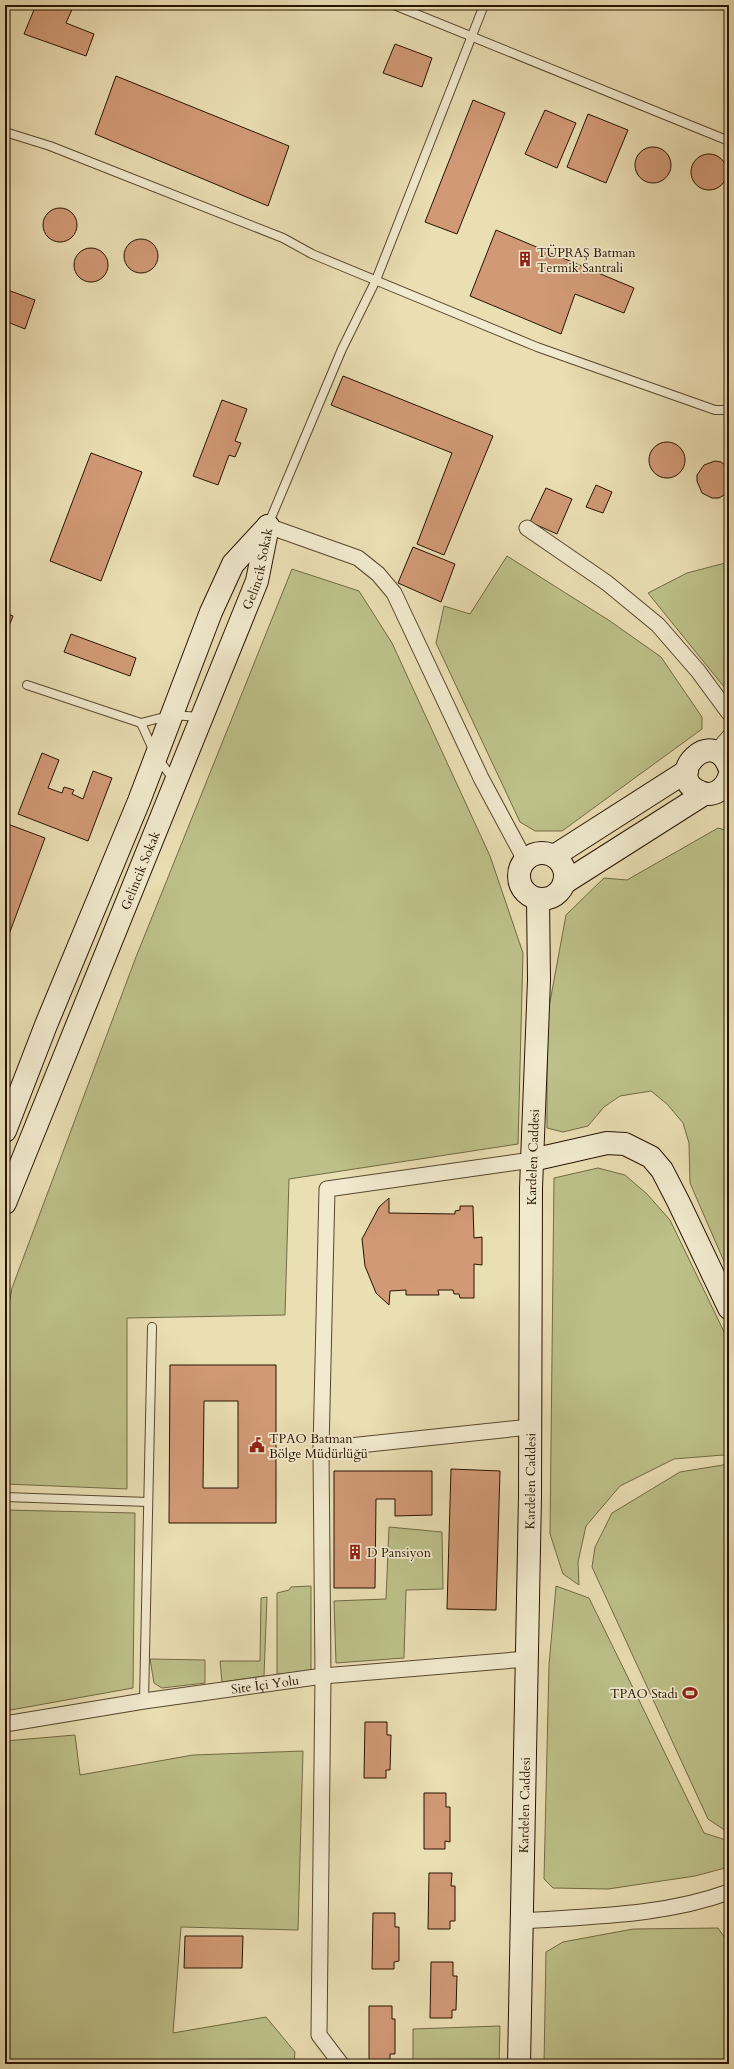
<svg xmlns="http://www.w3.org/2000/svg" width="734" height="2069" font-family="Cardo,serif">
<style>
.green{fill:#bdc089;stroke:#726a44}
.building{fill:#d19976;stroke:#281300;fill-rule:evenodd}
.lines{fill:none;stroke-linecap:round;stroke-linejoin:round}
.lane-casing{stroke:#58462d;stroke-width:10}
.street-casing{stroke:#58462d;stroke-width:17}
.secondary-casing{stroke:#281300;stroke-width:24}
.lane{stroke:#f1eace;stroke-width:8}
.street{stroke:#f1eace;stroke-width:15}
.secondary{stroke:#f1eace;stroke-width:22}
.labels{text-anchor:middle;stroke-width:3.5;stroke-linejoin:round;paint-order:stroke}
.poi-label{font-size:13px;fill:#281300;stroke:#f1eace;text-anchor:start}
.street-label{font-size:13px;fill:#281300;stroke:#f1eace}
</style>
<rect width="100%" height="100%" fill="#eadeb3"/>
<filter id="stains"><feTurbulence type="fractalNoise" baseFrequency=".005" numOctaves="4"/><feColorMatrix values="0 0 0 0 .2 0 0 0 0 .09 0 0 0 0 .02 0 0 0 .5 -.17"/></filter>
<radialGradient id="worn" r=".72"><stop offset=".6" stop-color="#630" stop-opacity="0"/><stop offset="1" stop-color="#630" stop-opacity=".3"/></radialGradient>
<g class="green">
<path d="M507,556L610,621L661,657L702,717V729L562,831H535L520,822L436,643L444,606L470,614Z"/>
<path d="M729,562V693L648,593L687,573Z"/>
<path d="M292,569L359,591L392,643L490,856L523,953L518,1144L289,1179L285,1315L127,1318V1489L5,1484V1326L12,1288L136,957Z"/>
<path d="M718,828L729,831V1273L690,1183L689,1143L683,1123L667,1104L651,1091L620,1096L604,1107L588,1126L563,1132L547,1128V1018L566,915L604,878L627,880Z"/>
<path d="M598,1168L625,1175L647,1194L670,1220L729,1342V1458L723,1455L674,1459L620,1486L586,1526L578,1562L579,1585L563,1574L550,1534L554,1178Z"/>
<path d="M729,1464V1833L708,1819L592,1567L595,1547L612,1513L680,1472Z"/>
<path d="M5,1510L135,1513L133,1688L5,1711Z"/>
<path d="M389,1527L442,1532L443,1589L406,1590L404,1658L336,1663L334,1601L386,1599Z"/>
<path d="M311,1586V1672L277,1674V1593L289,1590L291,1587Z"/>
<path d="M556,1586L589,1598L704,1833L729,1841V1867L695,1876L608,1889L553,1888L544,1879L549,1665Z"/>
<path d="M267,1597L264,1676L222,1682L220,1661H260L261,1598Z"/>
<path d="M150,1659L205,1660V1683L162,1688L154,1683Z"/>
<path d="M75,1735L80,1775L193,1755L303,1751L298,1930L181,1927L173,2033L266,2017L295,2052L294,2064H5V1741Z"/>
<path d="M718,1928L729,1944V2064H544L546,1952L563,1942L633,1929Z"/>
<path d="M500,2026L499,2064H413V2029Z"/>
</g>
<g class="building">
<path d="M36,5H74L66,23L94,34L86,56L24,34Z"/>
<path d="M395,44L432,58L422,87L383,73Z"/>
<path d="M116,76L289,146L268,206L95,134Z"/>
<path d="M473,100L505,113L457,234L425,222Z"/>
<path d="M545,110L576,123L557,168L525,154Z"/>
<path d="M588,114L628,130L606,183L567,167Z"/>
<circle cx="653" cy="165" r="18"/>
<circle cx="709" cy="172" r="18"/>
<circle cx="60" cy="225" r="17"/>
<path d="M496,230L634,288L624,313L575,294L561,334L470,296Z"/>
<circle cx="141" cy="256" r="17"/>
<circle cx="91" cy="265" r="17"/>
<path d="M5,289L35,300L25,329L5,321Z"/>
<path d="M343,376L493,436L444,555L417,544L452,453L331,405Z"/>
<path d="M222,400L247,409L235,441L241,443L235,457L229,455L218,485L193,476Z"/>
<circle cx="667" cy="460" r="18"/>
<path d="M91,453L142,472L101,581L50,561Z"/>
<path d="M715,461L721,462L729,468V492L719,498H712L702,493L697,481V475L704,465Z"/>
<path d="M596,485L612,492L603,513L586,507Z"/>
<path d="M546,488L572,499L557,534L530,522Z"/>
<path d="M413,547L455,564L441,602L398,583Z"/>
<path d="M5,613L13,616L5,636Z"/>
<path d="M71,634L136,658L130,676L64,652Z"/>
<path d="M42,753L59,760L48,788L62,793L64,787L74,790L72,794L83,799L93,771L112,778L88,841L18,814Z"/>
<path d="M5,823L45,838L5,945Z"/>
<path d="M389,1198V1213L455,1214V1211L460,1210V1206H473L474,1238L482,1237V1265L474,1264V1298H460L459,1294H454L453,1290H438L439,1295H406V1290L390,1291L389,1305L376,1293L365,1266L362,1239L379,1207Z"/>
<path d="M170,1365H276V1523H169ZM204,1401H238V1488H203Z"/>
<path d="M451,1469L500,1471L496,1610L447,1609Z"/>
<path d="M334,1471H432V1515L395,1516V1499H376L375,1588H334Z"/>
<path d="M365,1722H387V1735H391L390,1770H386V1778H364Z"/>
<path d="M424,1793H446V1807H450V1842L445,1841V1849H424Z"/>
<path d="M429,1873H452L451,1886H455V1921H450V1929H428Z"/>
<path d="M373,1913H395V1927H399V1961L394,1962V1969H372Z"/>
<path d="M185,1936H243L242,1968H184Z"/>
<path d="M431,1962H453V1976H457L456,2010H452V2018H430Z"/>
<path d="M369,2006H392V2019H395V2054H390V2062L369,2061Z"/>
</g>
<g class="lines">
<g class="lane-casing">
<g id="lane">
<path d="M394,5L729,141"/>
<path d="M5,132L50,146L283,238L312,254L537,347L715,410H729"/>
<path d="M268,525L342,349L376,280L484,5"/>
<path d="M27,685L141,723"/>
<path d="M174,780L156,756L141,723L172,715L200,717"/>
<path d="M5,1497L148,1502"/>
<path d="M144,1701L152,1327"/>
</g>
</g>
<g class="street-casing">
<g id="street">
<path d="M268,526L358,558L378,574L394,593L481,778L525,860"/>
<path d="M527,528L607,583L658,625L698,671L729,713"/>
<path d="M716,752L729,737"/>
<path d="M321,1449L530,1427"/>
<path id="s1" d="M5,1724L144,1701L323,1676L527,1659"/>
<path d="M522,1921C592,1916 663,1916 729,1892"/>
<path d="M341,2064L319,2035L323,1676L321,1449L327,1189L532,1160"/>
</g>
</g>
<g class="secondary-casing">
<g id="secondary">
<path d="M729,767C713,724 662,776 700,792C713,798 725,789 729,777"/>
<circle cx="542" cy="876" r="23"/>
<path d="M554,856L687,771"/>
<path d="M564,883L704,794"/>
<path d="M5,1131L46,1025L139,801L211,612L233,564L268,526"/>
<path d="M532,1160L607,1143L625,1144L651,1157L662,1170L678,1201L729,1308"/>
<path id="s2" d="M5,1203L257,581L268,526"/>
<path id="s3" d="M519,2064L530,1496L531,1188L539,980L538,899"/>
</g>
</g>
<use href="#lane" class="lane"/>
<use href="#street" class="street"/>
<use href="#secondary" class="secondary"/>
</g>
<defs>
<g id="building-bare" transform="scale(1.2)"><path d="M-4-6H4V6H1V3H-1V6H-4ZM-2.5-4.3h1.7v1.8h-1.7ZM.8-4.3h1.7v1.8H.8ZM-2.5-1h1.7V.8h-1.7ZM.8-1h1.7V.8H.8Z" fill="#8f2418" stroke="#f1eace" stroke-width="2.5" paint-order="stroke"/></g>
<g id="civic-bare" transform="scale(1.2)"><path d="M-.6-6.5H3V-4.5H.6V-3L4-1V1h2V6H-6V1h2V-1L-.6-3ZM-1.2 2.5V6h2.4V2.5Z" fill="#8f2418" stroke="#f1eace" stroke-width="2.5" paint-order="stroke"/></g>
<g id="stadium-bare" transform="scale(1.2)"><path d="M0-5a6.5 5 0 1 0 0 10a6.5 5 0 1 0 0-10ZM-3.5-1.8h7v3.6h-7Z" fill="#8f2418" stroke="#f1eace" stroke-width="2.5" paint-order="stroke"/></g>
</defs>
<g fill-rule="evenodd">
<use href="#building-bare" x="525" y="259"/>
<use href="#civic-bare" x="257" y="1445"/>
<use href="#building-bare" x="355" y="1552"/>
<use href="#stadium-bare" x="690" y="1693"/>
</g>
<g class="labels">
<g class="poi-label">
<text x="537" y="257">TÜPRAŞ Batman<tspan x="537" dy="15">Termik Santrali</tspan></text>
<text x="269" y="1443">TPAO Batman<tspan x="269" dy="15">Bölge Müdürlüğü</tspan></text>
<text x="367" y="1557">D Pansiyon</text>
<text x="678" y="1698" text-anchor="end">TPAO Stadı</text>
</g>
<g class="street-label">
<text dy="5" stroke="none"><textPath href="#s2" startOffset="683">Gelincik Sokak</textPath></text>
<text dy="5" stroke="none"><textPath href="#s2" startOffset="359">Gelincik Sokak</textPath></text>
<text dy="5" stroke="none"><textPath href="#s3" startOffset="907">Kardelen Caddesi</textPath></text>
<text dy="5" stroke="none"><textPath href="#s3" startOffset="583">Kardelen Caddesi</textPath></text>
<text dy="5" stroke="none"><textPath href="#s1" startOffset="263">Site İçi Yolu</textPath></text>
<text dy="5" stroke="none"><textPath href="#s3" startOffset="259">Kardelen Caddesi</textPath></text>
</g>
</g>
<rect width="734" height="2069" fill="none" stroke="#eadeb3" stroke-width="20"/>
<rect x="6" y="6" width="722" height="2057" fill="none" stroke="#281300" stroke-width="2"/>
<rect x="10" y="10" width="714" height="2049" fill="none" stroke="#281300"/>
<rect width="100%" height="100%" filter="url(#stains)"/>
<rect width="100%" height="100%" fill="url(#worn)"/>
</svg>
